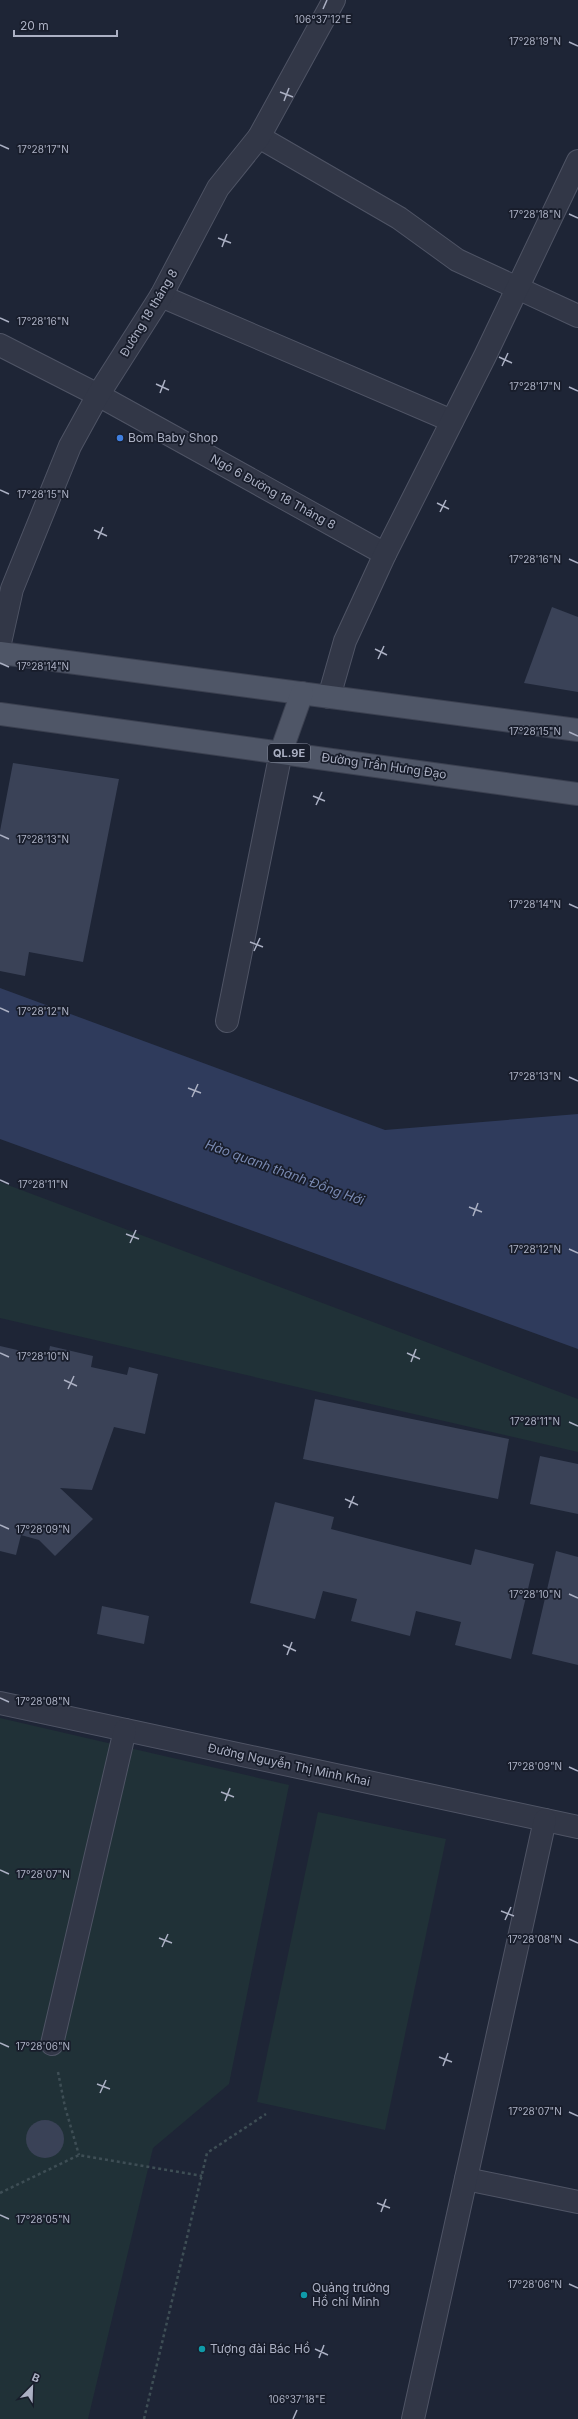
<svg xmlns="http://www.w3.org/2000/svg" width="578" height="2419" font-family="Inter,sans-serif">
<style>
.green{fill:#203137}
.water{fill:#2f3b5c}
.building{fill:#3a4257}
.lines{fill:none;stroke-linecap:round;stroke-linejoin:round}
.minor-casing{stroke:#4f5465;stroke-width:24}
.major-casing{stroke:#3b4050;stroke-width:24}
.path{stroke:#3e4e55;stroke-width:2.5;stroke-dasharray:3 3;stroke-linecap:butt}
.minor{stroke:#323747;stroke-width:22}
.major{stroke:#4f5667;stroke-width:22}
.ticks{fill:none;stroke:#acb1c4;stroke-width:1.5}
.shop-dot{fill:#3f7fe0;stroke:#181d2b;stroke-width:1.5}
.culture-dot{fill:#0f9aa8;stroke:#181d2b;stroke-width:1.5}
.labels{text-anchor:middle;stroke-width:3.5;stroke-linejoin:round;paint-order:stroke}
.shield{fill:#181d2b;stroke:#808596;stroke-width:1}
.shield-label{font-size:11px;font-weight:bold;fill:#acb1c4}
.street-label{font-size:12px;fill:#acb1c4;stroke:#181d2b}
.poi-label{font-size:12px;fill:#acb1c4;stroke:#181d2b;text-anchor:start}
.water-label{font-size:13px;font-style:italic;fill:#7a8ab2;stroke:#181d2b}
.ticks-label{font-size:10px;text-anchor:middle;fill:#acb1c4;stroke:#181d2b;stroke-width:3.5;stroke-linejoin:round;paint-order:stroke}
</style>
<rect width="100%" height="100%" fill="#1e2536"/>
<g class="green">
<path d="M0,1182L578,1399V1452L0,1318Z"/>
<path d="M0,1718L289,1785L229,2084L153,2148L88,2419H0Z"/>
<path d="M318,1812L446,1839L385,2130L257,2102Z"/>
</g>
<path class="water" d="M0,988L385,1130L578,1114V1349L0,1139Z"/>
<g class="building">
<path d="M552,607L578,617V692L524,683Z"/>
<path d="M13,763L119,779L83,962L29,952L25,976L0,971V831Z"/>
<path d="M0,1346L48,1357L50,1346L93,1356L91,1367L127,1375L129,1367L158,1374L145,1434L114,1427L92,1490L60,1488L93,1519L55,1556L39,1540L21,1535L16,1555L0,1551Z"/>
<path d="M315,1399L509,1439L498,1499L303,1459Z"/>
<path d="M540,1456L578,1464V1514L530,1504Z"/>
<path d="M275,1502L334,1517L331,1529L471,1565L475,1549L534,1564L511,1659L455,1645L461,1622L416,1611L410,1636L351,1621L357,1599L323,1591L315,1619L250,1603Z"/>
<path d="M556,1551L578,1557V1665L532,1654Z"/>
<path d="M102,1606L149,1616L144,1644L97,1634Z"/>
<circle cx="45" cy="2139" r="19"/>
</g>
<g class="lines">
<g class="minor-casing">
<g id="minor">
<path d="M259,137L399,218L457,260L578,316"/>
<path d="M161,296L452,421"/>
<path d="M0,345L98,395L385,554"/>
<path d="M0,643L12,589L70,446L98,395L161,296L218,188L259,137L334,0"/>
<path d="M329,697L345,641L385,554L485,356L578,161"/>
<path d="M227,1021L281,752"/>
<path d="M0,1703L578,1827"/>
<path d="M52,2044L125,1730"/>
<path d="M466,2179L578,2202"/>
<path d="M413,2419L545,1820"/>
</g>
</g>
<g class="major-casing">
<g id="major">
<path d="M0,653L578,730"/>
<path d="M0,714L578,794"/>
<path d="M281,752L302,693"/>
</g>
</g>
<g class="path">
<path d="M58,2072L65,2107L79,2155"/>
<path d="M0,2193L79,2155L202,2176"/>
<path d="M144,2419L207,2153L266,2114"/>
</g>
<use href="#minor" class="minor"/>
<use href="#major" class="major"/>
</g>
<path class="ticks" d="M323,9L327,0M569,42L578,46M280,92L293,97M284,101L289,88M0,145L9,149M569,214L578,218M218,238L231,243M222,247L227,234M0,318L9,322M499,357L512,363M502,366L508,353M156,384L169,390M569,387L578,391M160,393L165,380M0,490L9,494M437,503L449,509M440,512L446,500M94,530L107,536M98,539L103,527M569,559L578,563M375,649L387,655M378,659L384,646M0,663L9,667M569,732L578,736M313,796L325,801M316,805L322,792M0,835L9,839M569,904L578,908M250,942L263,947M254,951L260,938M0,1008L9,1012M569,1077L578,1081M188,1088L201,1093M192,1097L198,1084M0,1180L9,1184M469,1207L482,1212M473,1216L478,1203M126,1234L139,1239M130,1243L136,1230M569,1249L578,1253M0,1353L9,1357M407,1353L420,1359M411,1362L416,1349M64,1380L77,1386M68,1389L74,1376M569,1422L578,1426M345,1499L358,1505M349,1508L354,1496M0,1525L9,1529M569,1594L578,1598M283,1645L296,1651M287,1655L292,1642M0,1698L9,1702M569,1767L578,1771M221,1792L234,1797M225,1801L230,1788M0,1870L9,1874M501,1911L514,1916M505,1920L511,1907M159,1938L172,1943M569,1939L578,1943M162,1947L168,1934M0,2043L9,2047M439,2057L452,2062M443,2066L448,2053M97,2084L110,2089M100,2093L106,2080M569,2112L578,2116M377,2203L390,2208M381,2212L386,2199M0,2215L9,2219M569,2284L578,2288M315,2349L328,2355M319,2358L324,2345M293,2419L297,2410"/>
<circle class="shop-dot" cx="120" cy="438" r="4"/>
<g class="culture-dot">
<circle cx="304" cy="2295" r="4"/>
<circle cx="202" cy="2349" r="4"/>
</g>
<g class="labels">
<rect class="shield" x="268" y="744" width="42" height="18" rx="3"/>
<g class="shield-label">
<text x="289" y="757">QL.9E</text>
</g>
<g class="street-label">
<text transform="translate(149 313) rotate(-59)" y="4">Đường 18 tháng 8</text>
<text transform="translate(273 492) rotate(29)" y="4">Ngõ 6 Đường 18 Tháng 8</text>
<text transform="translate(384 766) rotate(8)" y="4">Đường Trần Hưng Đạo</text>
<text transform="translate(289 1765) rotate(12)" y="4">Đường Nguyễn Thị Minh Khai</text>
</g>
<g class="poi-label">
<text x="128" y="442">Bom Baby Shop</text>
<text x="312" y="2292">Quảng trường<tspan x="312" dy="14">Hồ chí Minh</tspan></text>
<text x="210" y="2353">Tượng đài Bác Hồ</text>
</g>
<g class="water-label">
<text transform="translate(285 1172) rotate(20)" y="5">Hào quanh thành Đồng Hới</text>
</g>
</g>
<g class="ticks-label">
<text x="323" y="23">106°37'12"E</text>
<text x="535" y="45">17°28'19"N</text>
<text x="43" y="153">17°28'17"N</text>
<text x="535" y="218">17°28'18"N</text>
<text x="43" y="325">17°28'16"N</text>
<text x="535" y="390">17°28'17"N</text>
<text x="43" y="498">17°28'15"N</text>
<text x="535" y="563">17°28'16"N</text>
<text x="43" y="670">17°28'14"N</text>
<text x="535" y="735">17°28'15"N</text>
<text x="43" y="843">17°28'13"N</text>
<text x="535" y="908">17°28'14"N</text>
<text x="43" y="1015">17°28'12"N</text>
<text x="535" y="1080">17°28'13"N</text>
<text x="43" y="1188">17°28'11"N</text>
<text x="535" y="1253">17°28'12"N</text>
<text x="43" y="1360">17°28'10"N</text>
<text x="535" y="1425">17°28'11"N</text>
<text x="43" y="1533">17°28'09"N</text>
<text x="535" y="1598">17°28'10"N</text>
<text x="43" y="1705">17°28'08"N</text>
<text x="535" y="1770">17°28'09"N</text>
<text x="43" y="1878">17°28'07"N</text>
<text x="535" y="1943">17°28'08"N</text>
<text x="43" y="2050">17°28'06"N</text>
<text x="535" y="2115">17°28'07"N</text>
<text x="43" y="2223">17°28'05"N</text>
<text x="535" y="2288">17°28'06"N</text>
<text x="297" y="2403">106°37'18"E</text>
</g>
<g transform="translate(32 2387) rotate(23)" stroke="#181d2b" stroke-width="3" paint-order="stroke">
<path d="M0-3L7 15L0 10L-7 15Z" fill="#acb1c4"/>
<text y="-6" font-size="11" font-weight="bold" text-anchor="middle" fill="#acb1c4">B</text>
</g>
<path d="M14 30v6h103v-6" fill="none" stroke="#acb1c4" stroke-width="2"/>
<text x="20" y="30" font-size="12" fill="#acb1c4" stroke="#181d2b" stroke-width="3" paint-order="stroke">20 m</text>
</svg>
